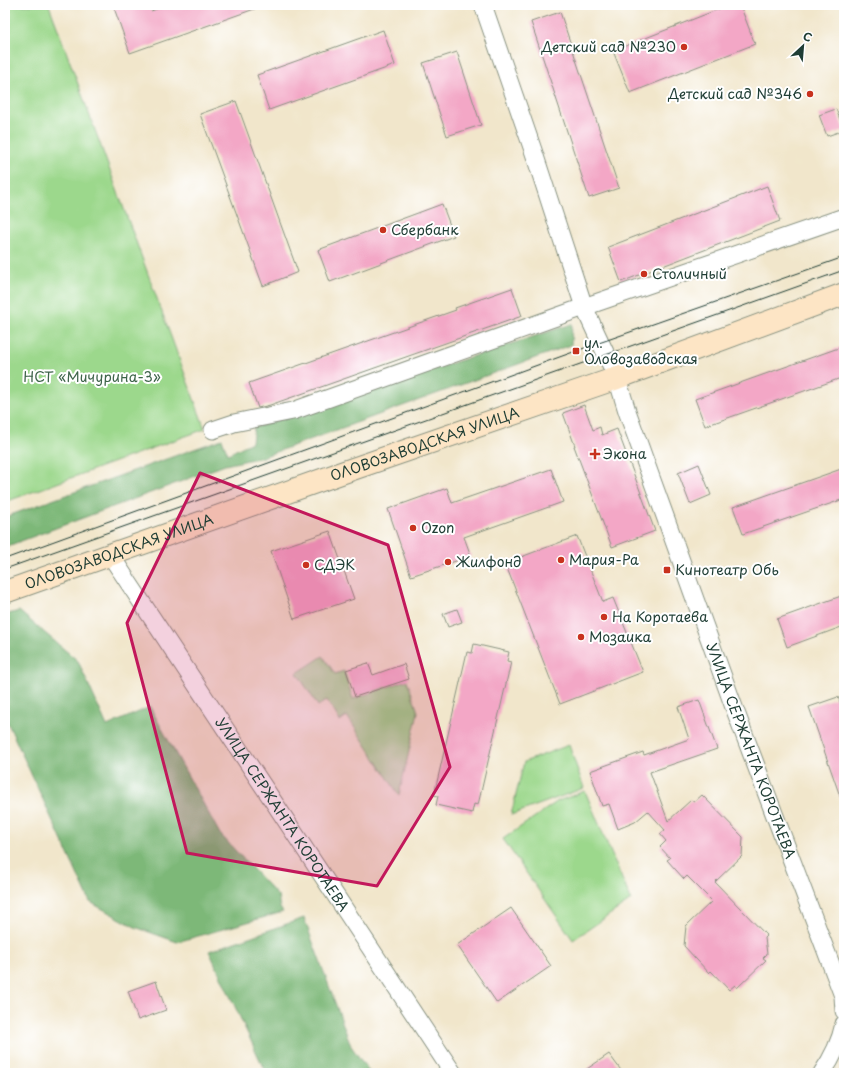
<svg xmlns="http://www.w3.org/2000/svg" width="849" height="1078" font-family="'Playpen Sans',sans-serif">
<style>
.green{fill:#9cd88c;stroke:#5e8a60}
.forest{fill:#7db878;stroke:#4e7a56}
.building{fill:#f3a7c6}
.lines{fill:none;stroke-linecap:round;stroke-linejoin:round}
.street-casing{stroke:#889280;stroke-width:19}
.secondary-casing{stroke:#889280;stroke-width:24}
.street{stroke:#fff;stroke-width:17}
.secondary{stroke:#fde5c5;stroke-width:22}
.tram{stroke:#1f3d34;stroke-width:1}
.marked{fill:#c2185b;fill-opacity:0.2;stroke:#c2185b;stroke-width:3;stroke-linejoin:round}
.poi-dot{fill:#c8321e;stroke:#fff;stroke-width:1.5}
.labels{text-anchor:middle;stroke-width:4;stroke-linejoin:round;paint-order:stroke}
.poi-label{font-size:14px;fill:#1f3d34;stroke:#fff;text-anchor:start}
.park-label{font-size:14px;fill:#3e644a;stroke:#fff}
.street-label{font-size:14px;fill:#1f3d34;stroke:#fff}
</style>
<rect width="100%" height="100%" fill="#fff"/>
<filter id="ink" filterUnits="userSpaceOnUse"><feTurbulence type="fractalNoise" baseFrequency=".025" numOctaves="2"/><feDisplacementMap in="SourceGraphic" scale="8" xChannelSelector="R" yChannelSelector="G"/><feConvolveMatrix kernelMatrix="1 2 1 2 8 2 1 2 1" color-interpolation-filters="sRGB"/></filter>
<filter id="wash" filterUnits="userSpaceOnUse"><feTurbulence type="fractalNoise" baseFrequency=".012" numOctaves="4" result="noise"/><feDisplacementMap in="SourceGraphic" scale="16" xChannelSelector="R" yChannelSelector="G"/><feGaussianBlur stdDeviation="0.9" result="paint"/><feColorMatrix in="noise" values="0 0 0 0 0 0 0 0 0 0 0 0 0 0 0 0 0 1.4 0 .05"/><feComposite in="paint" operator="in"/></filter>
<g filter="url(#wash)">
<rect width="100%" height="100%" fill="#f1e6cb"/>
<g class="green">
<path d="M5,5H49L205,429L5,502Z"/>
<path d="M323,656L335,674L344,671L353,699L407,680L418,712L399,795L347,716L340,721L327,700L318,706L297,673Z"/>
<path d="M569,745L584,788L511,815L524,762Z"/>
<path d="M585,791L631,900L573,940L503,839L558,801Z"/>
</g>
<g class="forest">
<path d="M572,324L571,345L262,457L225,465L5,547V517L222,439L228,454L252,442L254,428Z"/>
<path d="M19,611L78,661L107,726L150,707L220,834L278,896L280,908L283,912L177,942L135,927L90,902L5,717V615Z"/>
<path d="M304,918L351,1046L370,1073H266L209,951Z"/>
</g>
<g id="blocks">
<g class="building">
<path d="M113,5H149L151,11L168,5H260V7L130,53Z"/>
<path d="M729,5H740L755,44L630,93L613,51Z"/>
<path d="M560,12L619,188L589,198L531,22Z"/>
<path d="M383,30L395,65L269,110L257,75Z"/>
<path d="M457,52L481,125L447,136L423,63Z"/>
<path d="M236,101L298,272L263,286L200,114Z"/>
<path d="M836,109L844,130L827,136L819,115Z"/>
<path d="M767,186L780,221L621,282L608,247Z"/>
<path d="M442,204L454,236L330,282L318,250Z"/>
<path d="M512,288L522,316L270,405L258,408L249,383L456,310L455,308Z"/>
<path d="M844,346V377L705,426L695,399Z"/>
<path d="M584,405L593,430L600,427L602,435L617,429L655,531L612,547L574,446H575L563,413Z"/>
<path d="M699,464L711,495L690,504L678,473Z"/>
<path d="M844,468V499L743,534L733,507Z"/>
<path d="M551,469L563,502L464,537L471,556L411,576L388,509L447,488L452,503Z"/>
<path d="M330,531L354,599L294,619L271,551Z"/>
<path d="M577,536L603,602L613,598L643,672L560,704L505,563Z"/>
<path d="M844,595V626L787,647L777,619Z"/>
<path d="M457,609L462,622L448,627L443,614Z"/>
<path d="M474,644L509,652L507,661L511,662L478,805L474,804L472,813L436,805L438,796L434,795L467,652L472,653Z"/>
<path d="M368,663L373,675L404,664L409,679L355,697L346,670Z"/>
<path d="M838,697L844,712V802H842L809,707Z"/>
<path d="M699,700L717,749L650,772L668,821L691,800L694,802L702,795L743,837L742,856L715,882L767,936L765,938L767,954L763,958L766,960L737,988L735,985L729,990L711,971L709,973L684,946L686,926L712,901L687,876L684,879L667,860L670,858L660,847L666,841L660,834L665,830L648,811L635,822L618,829L609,804L602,806L590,771L643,752L644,755L689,739L678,707Z"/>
<path d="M511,908L551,966L497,1003L457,945Z"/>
<path d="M156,981L166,1010L138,1020L128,991Z"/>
<path d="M609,1054L623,1073H581Z"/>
</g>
</g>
</g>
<g filter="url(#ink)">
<use href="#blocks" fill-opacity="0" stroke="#889280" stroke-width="1"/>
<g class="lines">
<g class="street-casing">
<g id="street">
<path id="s1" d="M483,5L534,153L584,307L617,378L627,411L735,710L843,996L844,1011"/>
<path d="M213,430L234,423L293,411L584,307L844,217"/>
<path id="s2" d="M111,556L453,1073"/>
<path d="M822,1073C833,1057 840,1043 844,1024"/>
</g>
</g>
<g class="secondary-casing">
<g id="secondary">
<path id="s3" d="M5,592L344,472L617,378L844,294"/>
</g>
</g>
<use href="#street" class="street"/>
<use href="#secondary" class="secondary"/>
<g class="tram">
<path d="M5,559L576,351L844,257"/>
<path d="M5,569L844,270"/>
</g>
</g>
</g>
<path class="marked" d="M200,473L388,545L450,767L377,886L187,853L127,623Z"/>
<g class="poi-dot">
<circle cx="684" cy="47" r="4"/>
<circle cx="810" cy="94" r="4"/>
<circle cx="383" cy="230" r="4"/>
<circle cx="644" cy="274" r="4"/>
<rect x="572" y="347" width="8" height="8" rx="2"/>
<path d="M593 448h4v4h4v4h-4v4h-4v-4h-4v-4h4z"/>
<circle cx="413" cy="528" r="4"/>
<circle cx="561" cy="560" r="4"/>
<circle cx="448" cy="562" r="4"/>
<circle cx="306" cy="565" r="4"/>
<rect x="663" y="566" width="8" height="8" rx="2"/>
<circle cx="604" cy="617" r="4"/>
<circle cx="581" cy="637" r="4"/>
</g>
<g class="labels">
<g class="poi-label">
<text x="676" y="52" text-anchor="end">Детский сад №230</text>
<text x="802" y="99" text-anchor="end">Детский сад №346</text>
<text x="391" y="235">Сбербанк</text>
<text x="652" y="279">Столичный</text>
<text x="584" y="348">ул.<tspan x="584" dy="16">Оловозаводская</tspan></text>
<text x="603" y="459">Экона</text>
<text x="421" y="533">Ozon</text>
<text x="569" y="565">Мария-Ра</text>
<text x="456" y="567">Жилфонд</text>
<text x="314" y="570">СДЭК</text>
<text x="675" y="575">Кинотеатр Обь</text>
<text x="612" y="622">На Коротаева</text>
<text x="589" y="642">Мозаика</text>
</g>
<g class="park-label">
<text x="92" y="382">НСТ «Мичурина-3»</text>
</g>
<g class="street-label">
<text dy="5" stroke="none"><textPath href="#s3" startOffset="445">ОЛОВОЗАВОДСКАЯ УЛИЦА</textPath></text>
<text dy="5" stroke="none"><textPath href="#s3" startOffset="121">ОЛОВОЗАВОДСКАЯ УЛИЦА</textPath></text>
<text dy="5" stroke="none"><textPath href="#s1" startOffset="793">УЛИЦА СЕРЖАНТА КОРОТАЕВА</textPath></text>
<text dy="5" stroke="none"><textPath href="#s2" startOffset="310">УЛИЦА СЕРЖАНТА КОРОТАЕВА</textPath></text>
</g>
</g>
<rect width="849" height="1078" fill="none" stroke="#fff" stroke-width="20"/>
<g transform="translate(803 46) rotate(26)" stroke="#ffffff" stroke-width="3" paint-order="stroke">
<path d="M0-3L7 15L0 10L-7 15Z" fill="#1f3d34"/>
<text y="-6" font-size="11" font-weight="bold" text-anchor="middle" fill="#1f3d34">С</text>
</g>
</svg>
